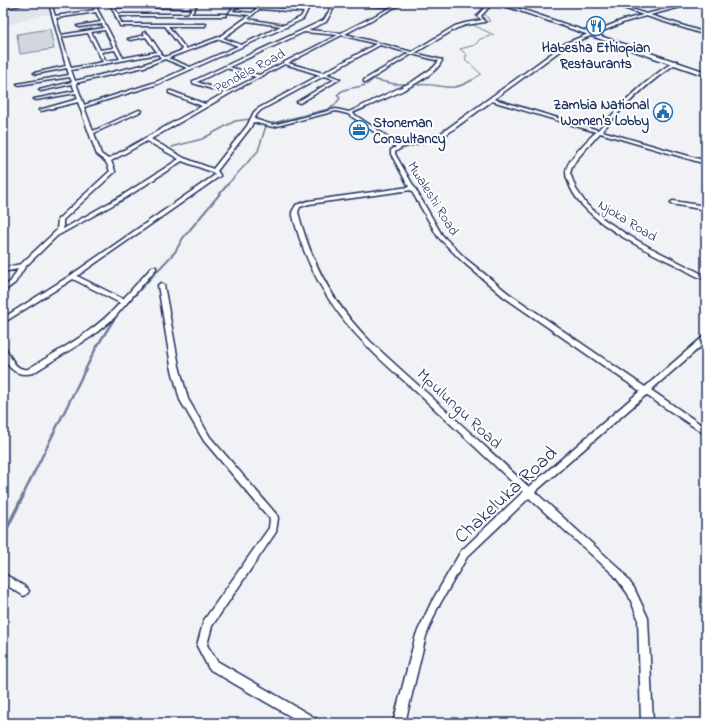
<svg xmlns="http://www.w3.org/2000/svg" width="709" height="726" font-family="'Indie Flower',sans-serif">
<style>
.built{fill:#e1e4ea}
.green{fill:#d2d6df;stroke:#76829e}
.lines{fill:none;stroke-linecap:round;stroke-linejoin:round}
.stream-far4{stroke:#707c9a;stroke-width:1}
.stream-far3{stroke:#707c9a;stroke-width:1.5}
.stream-far2{stroke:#707c9a;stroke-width:2}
.stream-far1{stroke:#707c9a;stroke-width:2.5}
.stream{stroke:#707c9a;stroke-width:3.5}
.street-casing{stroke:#1b2f5e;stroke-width:3}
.secondary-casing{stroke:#1b2f5e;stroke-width:3}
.street{fill:#fff;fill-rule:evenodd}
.secondary{fill:#fff;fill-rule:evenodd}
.labels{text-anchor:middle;stroke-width:4;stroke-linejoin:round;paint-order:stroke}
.far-poi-label{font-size:14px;font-weight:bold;fill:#1b2f5e;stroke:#fff}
.far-street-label{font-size:14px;fill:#1b2f5e;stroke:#fff}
.street-label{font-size:17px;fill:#1b2f5e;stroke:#fff}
.near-street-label{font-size:20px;fill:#1b2f5e;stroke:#fff}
</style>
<rect width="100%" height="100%" fill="#f1f2f5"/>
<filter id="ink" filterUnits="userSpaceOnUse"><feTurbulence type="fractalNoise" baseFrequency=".025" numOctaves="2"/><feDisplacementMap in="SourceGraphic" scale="8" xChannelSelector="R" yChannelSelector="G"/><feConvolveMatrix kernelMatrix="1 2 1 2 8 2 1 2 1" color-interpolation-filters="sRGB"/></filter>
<g filter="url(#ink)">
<path class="built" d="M28,3H48L51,13L3,26V8Z"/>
<path class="green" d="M50,29L54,49L20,54L17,34Z"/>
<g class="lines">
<g class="stream-far4">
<path d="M372,81L373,79L380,81"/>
<path d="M471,81L481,74L467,61L465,59L467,55L460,49L475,45L480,39L494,35L471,24L490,21L484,13L495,4"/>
</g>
<g class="stream-far3">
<path d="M376,80L395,84H409"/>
<path d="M418,85C442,82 447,95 472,80"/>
<path d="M255,120L269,124L329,109L334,106L340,98L337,95C347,84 363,91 372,80"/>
<path d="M172,147L202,139L235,121L251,119"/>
<path d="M227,185L258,151L266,126"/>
</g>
<path class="stream-far2" d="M114,320L119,312L175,252L183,238L228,184"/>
<path class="stream-far1" d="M22,497L96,348L114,319"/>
<path class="stream" d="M3,536L23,496"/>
<g class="street-casing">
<g id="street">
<path d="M49,3H51L55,16L95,10L92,3H94L123,58L157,52L146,37L130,40L128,39L145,35L143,33L145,32L149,35L163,56L165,57L183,50L165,26H120L110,3H112L113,5L194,6L196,7L191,14H227L226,16H118L122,24H206L205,26H168L186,49L219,37L250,15L229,13L235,5H260L262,3H265L261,7L305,10L309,3H311L303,19L286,27L158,84L84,107L93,131L139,110L142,111L94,133L101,154L108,159L202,106L169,93V91H171L205,104L224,93L193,83V81L324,20L333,4L331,3L395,5L400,3H403L345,34L412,52L455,26L465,23L482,20L477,16L487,5L490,6L481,16L485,22L466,25L457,28L415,53L442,60C436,80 372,104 352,113L400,145L440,134L566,43L623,20L643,15L610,3H614L646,14L691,3H696L650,15L706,33V35L646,16L625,22L568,45L494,99L598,130C622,104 645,80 675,61H677V63C648,82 625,105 602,131L706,161V164L600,133L576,160L572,167L570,173L576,189L587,205L605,220L626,234L649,247L706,276V280C696,277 686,270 676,265C643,249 579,219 568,181C567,179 566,175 566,173C565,161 588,140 596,132L492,101L444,136L401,148L395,152V154L442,235L466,259L508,293L645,387L704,336H706V342L651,390L706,428V435L646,395L535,492L620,569L634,588L648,618L653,723H641L638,618L628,594L614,575L529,498L467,557L437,609L426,636L405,723H393L416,635L431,603L461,551L523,492C490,461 457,430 424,399C405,381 384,364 366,345C328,306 305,265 292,212L296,205L308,201L409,187L391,154V150L396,147L348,114L336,111L273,127L253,122L251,127L217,171L220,175V176L77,276L123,299L152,267H156V269L114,318L91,337L33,373C14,378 3,364 3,346L5,347C11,357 15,371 28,369C61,349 94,332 120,303L73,279L3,323V318L71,275L215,175L212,172L182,161L127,197L57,236L25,267L15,283L3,292V287L11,281L18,269L3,272V268L21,264L57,230L58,219L110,171L106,162L97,155L78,102L41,111L39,110L78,99L76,93L36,100L34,99L75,91L72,84L41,91L39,90L72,82L70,77L19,85L17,84L69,75L67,68L36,74L34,73L66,66ZM336,4L392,7L341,33L308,30L326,22ZM114,7L192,8L188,14H118ZM237,7H258L252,13L232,11ZM259,9L304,12L301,17L284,25L248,19ZM96,12L101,22L77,26L79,27L102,24L104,28L61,35L56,18ZM247,21L281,26L241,45L223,38ZM105,30L114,48L100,50L91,32ZM304,32L338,35L259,75L229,67ZM88,33L103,62L71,68L61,37ZM342,35L376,44L323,73L288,63ZM220,39L238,46L190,67L168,58ZM380,45L409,53L364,80V82H366L412,54L439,61L434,67L412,82L349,112L336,109L273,125L254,119L257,114L261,110L324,76L335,79L297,102L300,103L340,79L327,74ZM115,50L120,59L106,61L101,52ZM158,54L161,58L142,65L75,81L71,70ZM165,59L187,68L156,82L84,105L76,83L144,67ZM285,64L320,75L259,108L254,112L247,126L213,169L184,158L151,139L241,87ZM226,68L256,77L227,92L197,82ZM147,141L179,159L123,195L63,229V220L115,172V171L111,161ZM411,190L438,237L462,261L504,297L640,391L529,487C495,456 462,425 428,394C409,377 390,360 372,343C334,306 311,263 298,212L300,207L309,204Z"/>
<path d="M673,201L706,206V210L671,204V202Z"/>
<path d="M161,283L164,285L179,366L188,399L210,437L277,515L278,518L276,532L212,626L207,645L217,661L317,719L319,723H302L209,669L197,646L204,620L269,528L270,519L204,441L180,400L171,366L158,285Z"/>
<path d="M3,573L27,588L29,591L27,594L24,596L3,583Z"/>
</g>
</g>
<g class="secondary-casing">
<g id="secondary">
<path d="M19,3H27L3,9V7Z"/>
<path d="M497,3H503L706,72V76Z"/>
</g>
</g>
<use href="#street" class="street"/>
<use href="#secondary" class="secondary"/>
</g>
</g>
<defs>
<g id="restaurant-ring" transform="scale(1)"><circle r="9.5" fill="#fff" stroke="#1f6fb2" stroke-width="1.5"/><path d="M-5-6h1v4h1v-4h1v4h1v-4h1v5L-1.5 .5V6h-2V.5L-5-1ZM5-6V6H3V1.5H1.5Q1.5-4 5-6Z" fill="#1f6fb2"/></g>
<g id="civic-ring" transform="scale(1)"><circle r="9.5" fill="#fff" stroke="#1f6fb2" stroke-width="1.5"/><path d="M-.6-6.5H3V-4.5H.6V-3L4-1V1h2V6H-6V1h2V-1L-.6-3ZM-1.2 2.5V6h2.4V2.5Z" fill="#1f6fb2"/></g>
<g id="office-ring" transform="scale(1)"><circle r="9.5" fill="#fff" stroke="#1f6fb2" stroke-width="1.5"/><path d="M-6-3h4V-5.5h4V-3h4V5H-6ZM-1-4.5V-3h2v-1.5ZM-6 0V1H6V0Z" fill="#1f6fb2"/></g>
</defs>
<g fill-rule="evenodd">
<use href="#restaurant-ring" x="596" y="26"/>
<use href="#civic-ring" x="663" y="112"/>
<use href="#office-ring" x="359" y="130"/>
</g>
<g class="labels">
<g class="far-poi-label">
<text x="596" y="52">Habesha Ethiopian<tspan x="596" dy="16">Restaurants</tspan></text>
<text x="649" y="109" text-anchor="end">Zambia National<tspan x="649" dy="16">Women's Lobby</tspan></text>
<text x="373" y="127" text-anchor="start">Stoneman<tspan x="373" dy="16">Consultancy</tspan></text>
</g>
<g class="far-street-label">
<text transform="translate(249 70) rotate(-28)" y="5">Pendela Road</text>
<text transform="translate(434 198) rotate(58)" y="5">Mwaleshi Road</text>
<text transform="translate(628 220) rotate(32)" y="5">Njoka Road</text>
</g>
<g class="street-label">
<text transform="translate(460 408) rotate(43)" y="6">Mpulungu Road</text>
</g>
<g class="near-street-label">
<text transform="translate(505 494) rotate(-43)" y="7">Chakeluka Road</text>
</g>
</g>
<rect width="709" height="726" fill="none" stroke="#fff" stroke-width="16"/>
<rect x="8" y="8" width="693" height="710" fill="none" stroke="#1b2f5e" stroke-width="1.5" filter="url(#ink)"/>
</svg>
